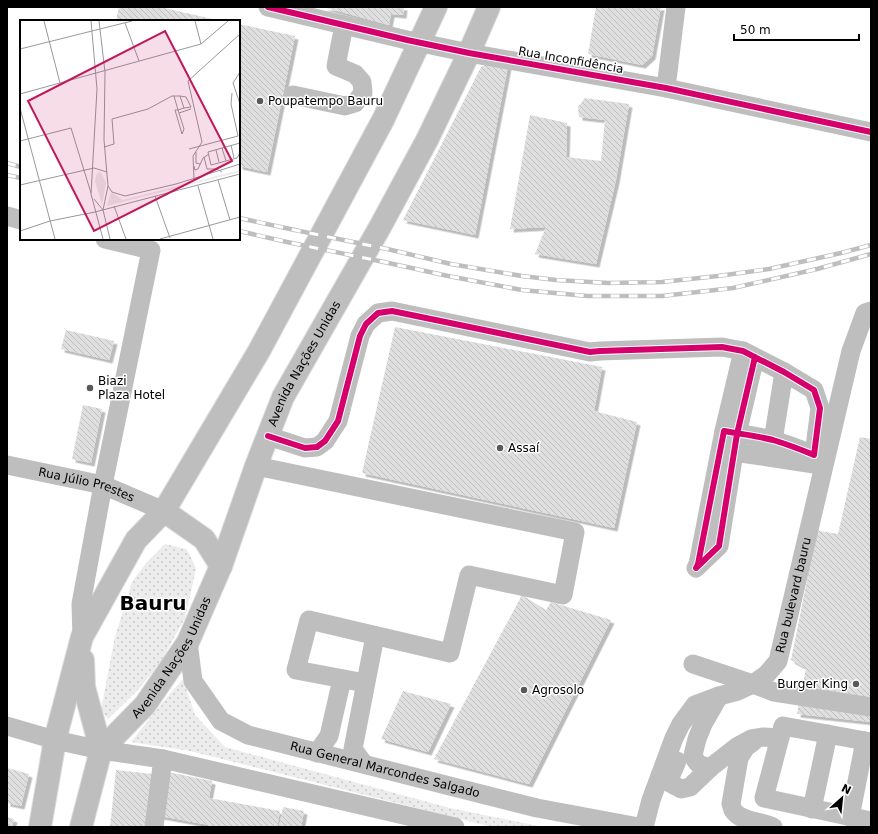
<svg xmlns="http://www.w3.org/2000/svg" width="878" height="834" font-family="'DejaVu Sans',sans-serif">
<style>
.grass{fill:url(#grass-dots)}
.building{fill:url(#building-back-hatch);filter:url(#shadow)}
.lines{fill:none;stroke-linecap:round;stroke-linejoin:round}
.major-casing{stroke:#dbdbdb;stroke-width:24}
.minor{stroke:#bebebe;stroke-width:19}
.major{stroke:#bebebe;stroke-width:22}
.rail-casing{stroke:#bebebe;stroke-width:4.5}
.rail{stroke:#fff;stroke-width:3;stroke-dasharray:9;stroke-linecap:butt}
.cycleway-casing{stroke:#fff;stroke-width:8}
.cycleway{stroke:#d6006c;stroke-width:6}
.poi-dot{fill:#595959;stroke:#fff;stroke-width:1.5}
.labels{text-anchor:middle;stroke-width:3;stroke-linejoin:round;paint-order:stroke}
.street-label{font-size:12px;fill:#000;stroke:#fff}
.poi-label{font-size:12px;fill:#000;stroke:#fff;text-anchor:start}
.town-label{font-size:20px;font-weight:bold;fill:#000;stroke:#fff}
.inset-road{fill:none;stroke:#999;stroke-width:1}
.view{fill:#c2185b;fill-opacity:0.15;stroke:#c2185b;stroke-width:2}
.inset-edge{fill:none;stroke:#000;stroke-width:2}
</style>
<defs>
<pattern id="grass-dots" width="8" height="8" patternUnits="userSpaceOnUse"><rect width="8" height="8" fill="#ececec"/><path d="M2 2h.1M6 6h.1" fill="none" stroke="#c9c9c9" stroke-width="1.8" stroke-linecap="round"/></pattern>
<pattern id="building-back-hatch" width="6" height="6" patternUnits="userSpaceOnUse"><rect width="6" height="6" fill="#dfdfdf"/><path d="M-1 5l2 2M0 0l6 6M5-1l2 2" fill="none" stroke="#bebebe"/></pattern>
<filter id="shadow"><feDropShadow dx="3.5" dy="3.5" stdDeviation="0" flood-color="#0004"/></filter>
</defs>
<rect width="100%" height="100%" fill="#fff"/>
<g class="grass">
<path d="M165,544L186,549L190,555L196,569L185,618L160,663L137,691L108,719L101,710L115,637L132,582L147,562Z"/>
<path d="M183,679L195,715L225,747L450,808L543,827H492L190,751L131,742L162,703Z"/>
</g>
<g class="building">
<path d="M119,7H160L221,21H116Z"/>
<path d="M323,7H404L403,15L391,14L389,25Z"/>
<path d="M596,7H661L652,56L642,65L588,54Z"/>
<path d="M239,24L295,36L267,172L239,166Z"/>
<path d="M492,61L508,66L475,235L403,220L481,67Z"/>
<path d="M585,98L629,104L616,180L596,264L535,254L546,227L510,229L530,115L567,123L566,157L601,161L605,120L579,117L578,107Z"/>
<path d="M395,327L602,367L594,411L637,422L614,528L362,473Z"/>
<path d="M66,330L114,341L109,360L61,349Z"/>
<path d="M83,405L102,409L91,463L72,459Z"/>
<path d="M860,437L871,439V722L797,714L806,668L791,660L807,581L815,530L838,534Z"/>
<path d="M522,595L546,610L551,602L611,620L529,784L434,759Z"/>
<path d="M403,691L451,704L428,752L381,739Z"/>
<path d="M7,768L29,774L21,806L7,803Z"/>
<path d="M116,770L153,774L148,827H110Z"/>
<path d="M168,772L212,781L209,798L280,811L277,827H208L209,825L160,816Z"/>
<path d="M283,807L304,811L301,827H279Z"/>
<path d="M7,817L14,819L12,827H7Z"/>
</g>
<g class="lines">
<g class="major-casing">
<g id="major">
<path d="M164,511L204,539L221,566"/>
<path d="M83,660L84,687L101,750"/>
<path d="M40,827L55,740L82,637L136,540L164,511L259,351L383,120L436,7"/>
<path id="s4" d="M81,827L101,750L145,705L188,642L221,566L256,466L283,397L380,227L427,140L469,53L489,7"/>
</g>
</g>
<g class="minor">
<path d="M268,7L407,40L469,53L666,88L871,132"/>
<path d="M666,88L676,7"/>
<path d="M293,95L345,106L355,103L363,93L362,82L355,74L336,66L344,25"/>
<path d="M7,216L21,220"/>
<path d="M724,431L743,351"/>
<path d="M268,436L305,448L317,447L325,441L338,421L360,336L366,324L378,313L392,311L590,352L600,351L722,347L743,351L784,372L814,390L820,408L814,455C802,450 786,444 773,440C757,436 740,434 724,431L698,564L696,568L719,546L737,434L755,357"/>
<path d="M773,441L784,372"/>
<path d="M734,452L814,464L815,460"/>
<path id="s1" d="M7,465L103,485L164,511"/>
<path d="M256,466L575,532L563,595L469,575L450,653L309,620L296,670L365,683"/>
<path d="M82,637L81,604L103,485L151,250L105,239"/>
<path id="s2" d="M188,642L193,681L221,721L248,735L537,808L639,827"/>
<path d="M693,664L753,684L774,692L871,707"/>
<path d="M7,726L55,740L101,750L163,759L455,827"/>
<path d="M753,742L746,747L739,758L731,804C732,806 732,808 733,810C740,822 761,821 773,827"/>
<path d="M871,742L783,726L764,798L871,821"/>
<path d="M317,753L329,736L342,679"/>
<path d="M677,761L668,782L681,789L690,787L711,767L738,746L751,739L764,737L779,738"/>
<path d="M364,764L353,749L375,636"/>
<path d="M711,767C700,766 697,765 693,755L697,739L703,724L719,696"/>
<path d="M812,809L828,734"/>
<path d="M850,817L865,741"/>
<path d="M154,827L163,759"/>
<path id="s3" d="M644,827L651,800L674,738L681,724L695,705L719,696L738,691L753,684L767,674L778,661L851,351L865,313L871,311"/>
</g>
<use href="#major" class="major"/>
<g class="rail-casing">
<g id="rail">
<path d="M7,163L21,167"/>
<path d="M7,175L21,178"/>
<path d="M239,218L290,229L387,249L451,264L522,276L556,280L608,283L662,282L718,276L769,269L841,253L871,245"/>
<path d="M239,231L287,242L384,262L448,276L522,290L587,296H662L733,288L817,269L871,254"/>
</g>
</g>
<use href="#rail" class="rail"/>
<g class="cycleway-casing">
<g id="cycleway">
<path d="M268,7L407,40L469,53L666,88L871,132"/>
<path d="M268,436L305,448L317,447L325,441L338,421L360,336L366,324L378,313L392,311L590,352L600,351L722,347L743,351L784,372L814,390L820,408L814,455C802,450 786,444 773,440C757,436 740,434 724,431L698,564L696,568L719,546L737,434L755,357"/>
</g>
</g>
<use href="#cycleway" class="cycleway"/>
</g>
<g class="poi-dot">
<circle cx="260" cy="101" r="4"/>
<circle cx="90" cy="388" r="4"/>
<circle cx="500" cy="448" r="4"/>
<circle cx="856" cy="684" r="4"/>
<circle cx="524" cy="690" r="4"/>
</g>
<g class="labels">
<g class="street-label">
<text transform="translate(571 60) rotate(10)" y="4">Rua Inconfidência</text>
<text dy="4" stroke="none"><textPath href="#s4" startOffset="521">Avenida Nações Unidas</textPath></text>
<text dy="4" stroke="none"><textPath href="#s1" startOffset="82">Rua Júlio Prestes</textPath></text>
<text dy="4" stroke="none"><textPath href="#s3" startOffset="297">Rua bulevard bauru</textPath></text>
<text dy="4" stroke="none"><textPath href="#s4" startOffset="197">Avenida Nações Unidas</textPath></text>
<text dy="4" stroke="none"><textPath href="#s2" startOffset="260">Rua General Marcondes Salgado</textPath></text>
</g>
<g class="poi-label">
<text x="268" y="105">Poupatempo Bauru</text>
<text x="98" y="385">Biazi<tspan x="98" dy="14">Plaza Hotel</tspan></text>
<text x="508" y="452">Assaí</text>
<text x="848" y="688" text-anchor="end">Burger King</text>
<text x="532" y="694">Agrosolo</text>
</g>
<g class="town-label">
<text x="153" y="610">Bauru</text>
</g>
</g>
<g transform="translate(20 20)">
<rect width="220" height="220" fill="#fff"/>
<path d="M220,150V152L87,186L91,172L103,180ZM81,152L86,163L82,185L75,161L77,153Z" fill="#ececec"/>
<path class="inset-road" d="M24,1L40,63M71,1L77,69L71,174L83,219M79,1L85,52L84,120L88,166L83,190L90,219M175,1L181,24M105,3L119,41M0,29L112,1M220,52L213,63L220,84M0,74L181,24L208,1M160,76L164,88M0,88L35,219M159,93L171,89M0,121L51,108L71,173M220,123L188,132L191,145L217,138L220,133M211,125L214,138M84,127L94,124L92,99L128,89L152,76H160L166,77L171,87L164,88L158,90H155L162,114L164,109L158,90L154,76M202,128L206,141M169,129L218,116L211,84L212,73M196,130L199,142M176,132V143L180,144M184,137L187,149H197L202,152M174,146L175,150L178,149L183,138L189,134M74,148L87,152M174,159L173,136L182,122L168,61L220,14M198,160L210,200M0,165L74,148M88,166L92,172L105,176L156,164L220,144M178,166L193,219M135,176L150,218M74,179L83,190M94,186L106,219M0,211L30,201L75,192L220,154M140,219L220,197"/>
<path class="view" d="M145,11L212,141L74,211L8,81Z"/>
<rect width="220" height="220" class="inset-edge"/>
</g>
<rect width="878" height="834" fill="none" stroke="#000000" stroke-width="16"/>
<g transform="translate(842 798) rotate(27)" stroke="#ffffff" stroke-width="3" paint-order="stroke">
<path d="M0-3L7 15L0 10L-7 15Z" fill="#000000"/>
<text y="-6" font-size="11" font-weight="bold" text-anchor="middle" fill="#000000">N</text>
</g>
<path d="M734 34v6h125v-6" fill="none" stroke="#000000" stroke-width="2"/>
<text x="740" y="34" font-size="12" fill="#000000" stroke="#ffffff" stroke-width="3" paint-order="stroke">50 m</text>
</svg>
